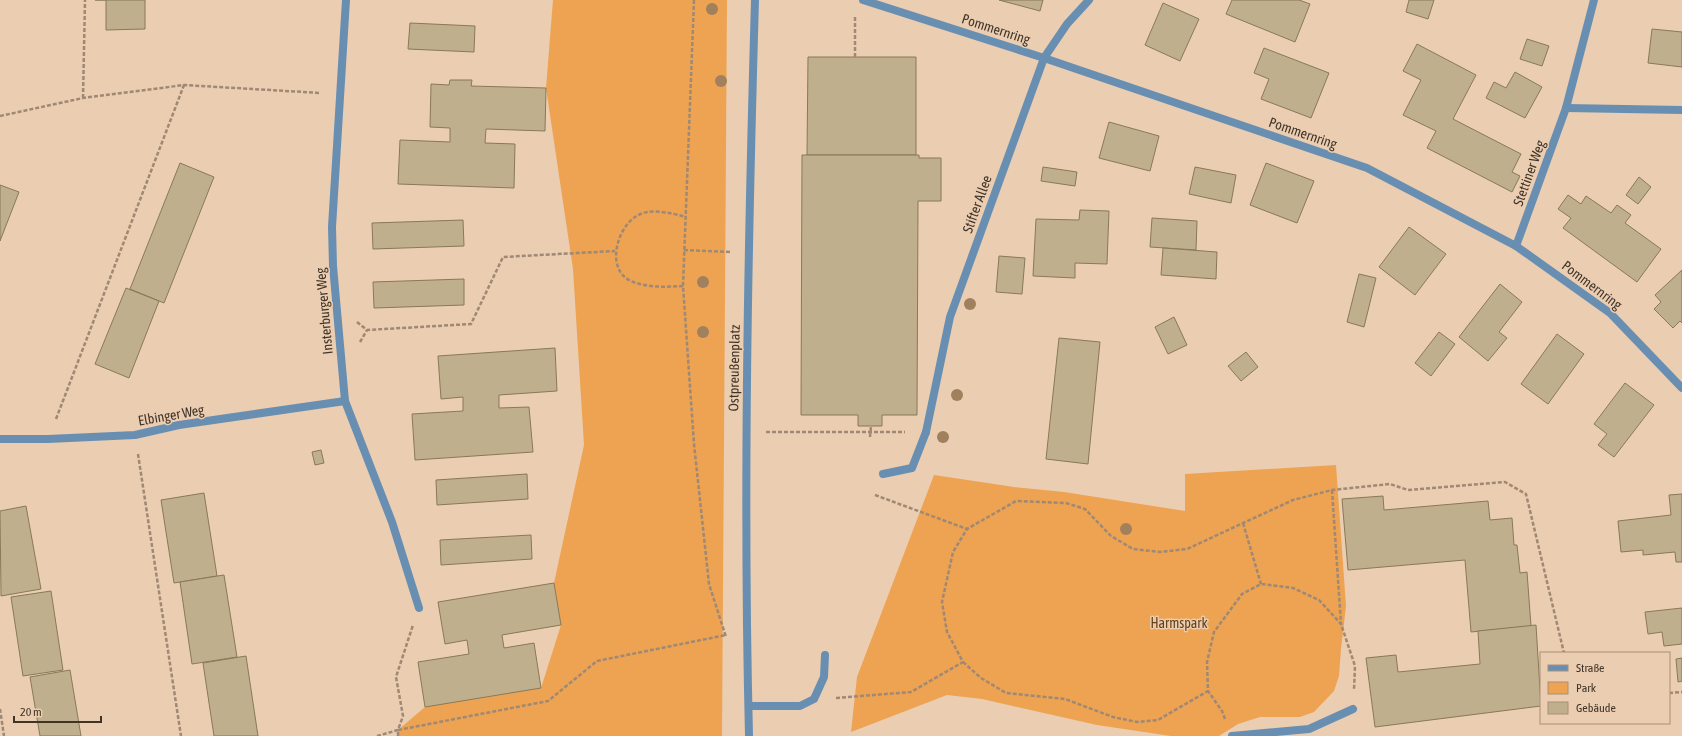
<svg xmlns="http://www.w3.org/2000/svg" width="1682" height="736" font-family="'Asap Condensed',sans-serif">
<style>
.green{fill:#eda352}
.building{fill:#bfaf8d;stroke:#887958}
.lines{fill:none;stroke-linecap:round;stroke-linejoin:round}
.path{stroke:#9f8974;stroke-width:2.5;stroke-dasharray:4 2;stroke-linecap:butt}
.service{stroke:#688fb2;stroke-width:8}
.minor{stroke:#688fb2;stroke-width:8}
.tree{fill:#a1805e}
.labels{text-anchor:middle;stroke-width:3;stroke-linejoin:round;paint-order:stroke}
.street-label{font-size:14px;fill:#403429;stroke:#ebcdb1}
.park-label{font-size:14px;fill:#65411a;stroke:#ebcdb1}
</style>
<rect width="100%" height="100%" fill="#ebcdb1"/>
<g class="green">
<path d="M553,0H727L722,736H398V730L425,707L541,688L561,625L554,583L584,445L573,269L546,88Z"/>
<path d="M1336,465L1346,606L1341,649L1339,676L1334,691L1314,712L1300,717H1260L1238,724L1219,736H1171L1097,725L982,699L947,695L851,732L857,677L934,475L1014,487L1064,492L1185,511V474Z"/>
</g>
<g class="building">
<path d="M95,0H145V29L106,30V0Z"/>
<path d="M999,0H1043L1040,11Z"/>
<path d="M1232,0H1299L1310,4L1295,42L1226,14Z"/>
<path d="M1409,0H1434L1428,19L1406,12Z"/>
<path d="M1163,3L1199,19L1180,61L1145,45Z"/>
<path d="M410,23L475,26L474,52L408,49Z"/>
<path d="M1652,29L1682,32V67L1648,63Z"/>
<path d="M1527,39L1549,46L1542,66L1520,59Z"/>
<path d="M1417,44L1476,75L1453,119L1521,154L1512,172L1520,176L1512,192L1427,148L1436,131L1403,115L1421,80L1403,71Z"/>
<path d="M1264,48L1329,73L1311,118L1261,99L1269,79L1254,73Z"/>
<path d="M808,57H916V155H807Z"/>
<path d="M1515,72L1542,87L1525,118L1486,98L1494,82L1506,88Z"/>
<path d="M450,80H472L471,86L546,88L545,131L486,129L485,143L515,144L514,188L398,184L400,140L450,142V128L430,127L431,84L449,85Z"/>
<path d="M1109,122L1159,136L1150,171L1099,158Z"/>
<path d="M802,155H919V158H941V201H918L917,415H882V426H858V415H801Z"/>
<path d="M180,163L214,177L164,303L130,289Z"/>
<path d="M1266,163L1314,181L1297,223L1250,205Z"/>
<path d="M1043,167L1077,172L1075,186L1041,181Z"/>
<path d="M1195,167L1236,175L1231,203L1189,194Z"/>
<path d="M1639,177L1651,187L1638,204L1626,195Z"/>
<path d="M0,185L19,192L0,241Z"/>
<path d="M1568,195L1581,204L1586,196L1611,213L1617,205L1631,215L1625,223L1661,249L1637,282L1563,228L1571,218L1558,209Z"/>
<path d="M1080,210L1109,211L1107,264L1075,263V278L1033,276L1036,219L1079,220Z"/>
<path d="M1152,218L1197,221L1196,250L1150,247Z"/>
<path d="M463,220L464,246L373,249L372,223Z"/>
<path d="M1409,227L1446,254L1415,295L1379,267Z"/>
<path d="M1163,248L1217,252L1216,279L1161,275Z"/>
<path d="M999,256L1025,258L1022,294L996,292Z"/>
<path d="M1682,270V323L1680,321L1673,328L1654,309L1661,302L1655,295Z"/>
<path d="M1359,274L1376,278L1364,327L1347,322Z"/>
<path d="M464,279V305L374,308L373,282Z"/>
<path d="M1500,284L1522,302L1499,332L1507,338L1488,361L1459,337Z"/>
<path d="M126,288L159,301L129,378L95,364Z"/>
<path d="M1174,317L1187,345L1168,354L1155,327Z"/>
<path d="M1439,332L1455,344L1431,376L1415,363Z"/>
<path d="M1557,334L1584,354L1548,404L1521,384Z"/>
<path d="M1059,338L1100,342L1088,464L1046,459Z"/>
<path d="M555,348L557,391L499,395V408L529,407L533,452L415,460L412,414L463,411V397L441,399L438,356Z"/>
<path d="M1246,352L1258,367L1241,381L1228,366Z"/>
<path d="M1625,383L1654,405L1614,457L1598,445L1607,434L1594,424Z"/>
<path d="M321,450L324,463L315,465L312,452Z"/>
<path d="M527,474L528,499L437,505L436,480Z"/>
<path d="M204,493L217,576L174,583L161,500Z"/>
<path d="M1682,494V562H1676L1675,552L1643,555V550L1621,552L1618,521L1671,515L1669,495Z"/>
<path d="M1383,496L1384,510L1488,501L1490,520L1512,518L1514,545H1517L1520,573L1527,572L1531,626L1471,632L1465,560L1348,570L1342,499Z"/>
<path d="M26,506L41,589L1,596L0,511Z"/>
<path d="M531,535L532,559L441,565L440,540Z"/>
<path d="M224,575L237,657L192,664L180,582Z"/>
<path d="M554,583L561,625L502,635L504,648L534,643L541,688L425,707L418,662L469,654L467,640L445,644L438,602Z"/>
<path d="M51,591L63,670L23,676L11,597Z"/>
<path d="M1682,608V644L1664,646L1662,632L1648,634L1645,612Z"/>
<path d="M1536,625L1541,706L1375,727L1366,658L1396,655L1398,672L1480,664L1478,631Z"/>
<path d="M246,656L258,736H214L203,663Z"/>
<path d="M1682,658V681L1678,682L1676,659Z"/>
<path d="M70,670L81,736H40L30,677Z"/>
</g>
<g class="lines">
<g class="path">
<path d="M694,0L683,286L694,444L709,584L726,637"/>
<path d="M855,57V16"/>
<path d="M83,98L85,0"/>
<path d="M0,116L83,98L184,85L321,93"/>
<path d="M684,250L730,252"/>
<path d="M683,286C666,287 647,288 631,281C606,270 616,230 635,217C649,207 671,213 686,217"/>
<path d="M357,322L367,330L471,324L503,257L615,251"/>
<path d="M360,342L367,330"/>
<path d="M56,419L184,85"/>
<path d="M766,432H905"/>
<path d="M870,437L871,426"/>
<path d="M138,454L181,736"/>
<path d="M1332,490L1341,624"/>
<path d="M875,495L967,529"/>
<path d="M1243,523L1261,584"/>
<path d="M963,662L981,678L1006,693L1065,699L1113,717L1137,722L1158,720L1208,691"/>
<path d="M1669,693L1682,692"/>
<path d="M836,698L911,692L963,662L947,632L942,602L953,552L967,529L1016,501L1066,503L1085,509L1111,536L1133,549L1160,552L1187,549L1293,500L1332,490L1390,484L1408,490L1505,482L1526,494L1564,653"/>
<path d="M0,709L4,736"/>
<path d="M1225,719L1222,711L1208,691L1207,662L1214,632L1242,594L1261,584L1293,588L1319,600L1341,624L1355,666L1354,690"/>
<path d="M377,736L398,730L403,716L396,677L413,625"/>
<path d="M398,736V730L548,701L597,661L726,635"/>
</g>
<g class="service">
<path d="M883,474L912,468L926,432"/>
<path d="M749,706H800L814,699L824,677L825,655"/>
<path d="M1232,736L1309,729L1353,709"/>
</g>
<g class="minor">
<path d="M346,0L332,227L333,266L345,401L392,522L419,608"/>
<path d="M863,0L1044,58L1367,168L1516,246L1610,313L1682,388"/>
<path d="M1566,108L1682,110"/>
<path d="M1516,246L1566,108L1594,0"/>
<path d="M926,432L950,317L1044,58L1067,24L1089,0"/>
<path d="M0,439H48L135,435L179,425L345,401"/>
<path d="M749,736C743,491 748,245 755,0"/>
</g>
</g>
<g class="tree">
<circle cx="712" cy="9" r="6"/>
<circle cx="721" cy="81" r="6"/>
<circle cx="703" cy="282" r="6"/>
<circle cx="970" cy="304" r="6"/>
<circle cx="703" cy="332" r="6"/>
<circle cx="957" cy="395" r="6"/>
<circle cx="943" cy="437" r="6"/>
<circle cx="1126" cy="529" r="6"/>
</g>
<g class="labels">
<g class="street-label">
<text transform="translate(996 29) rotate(18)" y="5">Pommernring</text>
<text transform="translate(1303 133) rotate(19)" y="5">Pommernring</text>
<text transform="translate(1529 173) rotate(-70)" y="5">Stettiner Weg</text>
<text transform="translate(977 204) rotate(-70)" y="5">Stifter Allee</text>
<text transform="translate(1592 285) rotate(37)" y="5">Pommernring</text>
<text transform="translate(324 311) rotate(-95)" y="5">Insterburger Weg</text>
<text transform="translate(734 368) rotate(-89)" y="5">Ostpreußenplatz</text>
<text transform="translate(171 415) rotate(-10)" y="5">Elbinger Weg</text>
</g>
<g class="park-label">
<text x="1179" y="628">Harmspark</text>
</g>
</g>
<rect x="1540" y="652" width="130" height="72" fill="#ebcdb1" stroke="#a7907b"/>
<rect x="1548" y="665" width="20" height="6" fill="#688fb2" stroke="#a7907b"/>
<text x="1576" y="672" font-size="12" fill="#403429">Straße</text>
<rect x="1548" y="682" width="20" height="12" fill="#eda352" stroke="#a7907b"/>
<text x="1576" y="692" font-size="12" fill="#403429">Park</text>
<rect x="1548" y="702" width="20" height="12" fill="#bfaf8d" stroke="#a7907b"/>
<text x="1576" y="712" font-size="12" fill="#403429">Gebäude</text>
<path d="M14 716v6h87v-6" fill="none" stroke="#403429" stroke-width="2"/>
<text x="20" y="716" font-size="12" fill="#403429" stroke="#ebcdb1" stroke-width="3" paint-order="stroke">20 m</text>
</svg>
